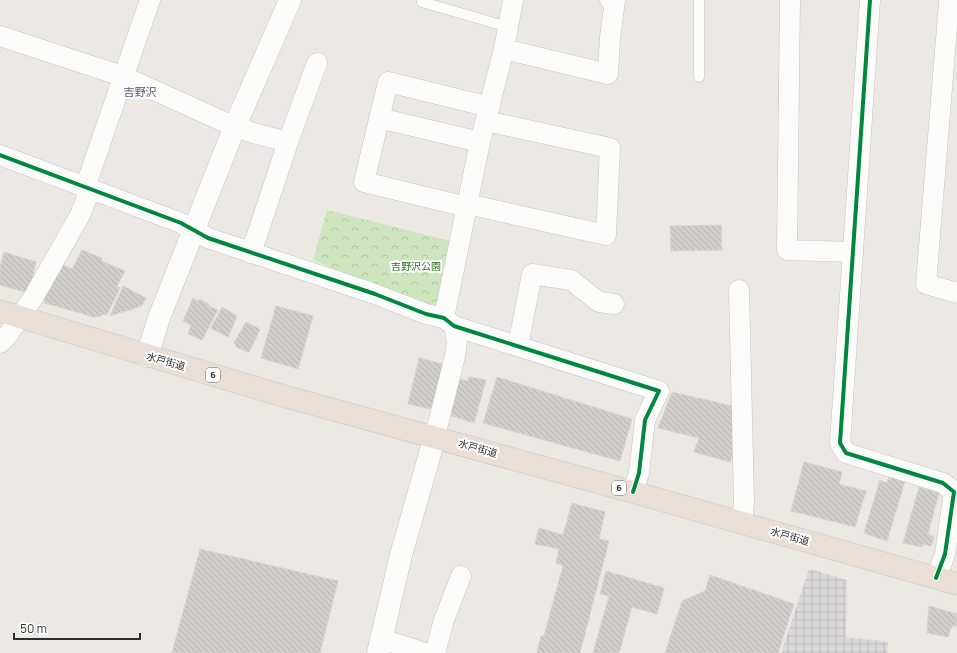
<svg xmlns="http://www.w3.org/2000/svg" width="957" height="653" font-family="Manrope,'Noto Sans JP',sans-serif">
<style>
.industrial{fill:url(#industrial-grid)}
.park{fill:url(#park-crowns)}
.building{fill:url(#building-back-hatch);stroke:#d7d4d0}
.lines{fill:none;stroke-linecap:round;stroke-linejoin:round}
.lane-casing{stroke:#c5c4c5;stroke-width:11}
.street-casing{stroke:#c5c4c5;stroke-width:21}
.secondary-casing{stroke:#c5c4c5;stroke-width:23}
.highway-casing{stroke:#c6c5c4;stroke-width:23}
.lane{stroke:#fcfcfb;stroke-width:10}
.street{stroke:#fcfcfb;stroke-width:20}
.secondary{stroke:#fcfcfb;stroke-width:22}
.highway{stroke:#eadfd6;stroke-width:22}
.cycleway-casing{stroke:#fff;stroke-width:6}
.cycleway{stroke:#00873e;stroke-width:4}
.labels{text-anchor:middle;stroke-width:4;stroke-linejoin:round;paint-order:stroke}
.shield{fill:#fff;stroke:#6d6d6d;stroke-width:1}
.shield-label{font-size:9px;font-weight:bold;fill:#2e2e2e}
.park-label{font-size:10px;fill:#2c6e1b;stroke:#fff}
.street-label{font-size:10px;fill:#2e2e2e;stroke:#fff}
.neighbourhood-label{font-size:11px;fill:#4d5680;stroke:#fff}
</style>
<defs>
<pattern id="industrial-grid" width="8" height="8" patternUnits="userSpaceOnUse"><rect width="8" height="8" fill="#dcd9db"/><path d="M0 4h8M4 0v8" fill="none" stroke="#bdbbbc"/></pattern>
<pattern id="park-crowns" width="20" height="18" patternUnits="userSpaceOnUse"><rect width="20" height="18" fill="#cee6be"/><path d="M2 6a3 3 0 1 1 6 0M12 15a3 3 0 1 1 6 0" fill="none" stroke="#b1c6a4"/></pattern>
<pattern id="building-back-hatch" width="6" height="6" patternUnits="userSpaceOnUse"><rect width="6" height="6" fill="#d1cecb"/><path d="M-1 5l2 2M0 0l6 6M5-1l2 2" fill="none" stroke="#b4b1af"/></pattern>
</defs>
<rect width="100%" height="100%" fill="#ece8e4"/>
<path class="industrial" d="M809,569L847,580L846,637L888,642L887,653H781Z"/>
<path class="park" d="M327,210L454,242L443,301L432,308L313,260Z"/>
<g class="building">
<path d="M721,225L722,250L671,251L670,226Z"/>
<path d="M82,250L102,258L101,261L125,271L117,286L120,288L107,315L103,314L101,316L94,317L45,303L44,297L60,264L72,269Z"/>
<path d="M4,252L36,262L29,293L0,285V267Z"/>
<path d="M123,286L146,298L142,306L110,316Z"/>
<path d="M193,298L198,301L200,299L209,304L208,306L218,310L202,340L188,334L191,325L183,321Z"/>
<path d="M276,306L313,316L298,369L261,358Z"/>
<path d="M222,307L237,316L228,337L211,328Z"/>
<path d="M246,322L260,329L250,351L247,352L235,346L236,344L234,343Z"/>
<path d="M419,358L446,365L435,404L430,409L408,404Z"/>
<path d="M469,377L486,380L474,423L449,415L459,379L468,381Z"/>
<path d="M497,377L632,419L620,461L483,423Z"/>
<path d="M672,392L732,406L733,452L730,462L694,452L699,438L658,428Z"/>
<path d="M804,462L842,472L839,484L866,491L855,527L791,511Z"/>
<path d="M889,476L905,481L887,541L864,533L880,480L887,483Z"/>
<path d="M919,487L939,493L928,534L934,537L931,546L923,544L922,547L903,543Z"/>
<path d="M572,503L605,512L599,539L609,541L580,653H537L541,636H544L563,566L556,563L559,549L535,544L539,528L563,535Z"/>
<path d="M200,549L338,581L320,653H172Z"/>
<path d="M606,571L664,588L657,614L632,607L619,653H593L609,596L600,594Z"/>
<path d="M710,575L794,604L778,653H665L682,601L705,591Z"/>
<path d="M929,606L957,614V626H952L948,637L927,633Z"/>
</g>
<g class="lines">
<g class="lane-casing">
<g id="lane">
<path d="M699,0V77"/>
<path d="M422,2L508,27"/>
</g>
</g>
<g class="street-casing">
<g id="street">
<path d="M790,0L787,250L853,252"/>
<path d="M870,0L840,443L846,453L943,483L954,492L945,554L936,578"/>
<path d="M949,2L926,284L957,293"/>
<path d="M0,36L125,77L224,122L253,133L288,142"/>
<path d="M504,49L608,74L610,37L615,1L610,0"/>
<path d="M379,118L480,142"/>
<path d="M0,155L181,223L208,238L375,294L426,314L444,318L454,326L659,391L645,420L639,473L633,492"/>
<path d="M467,204L606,235L610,148L486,121"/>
<path d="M467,207L364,182L388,82L490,107"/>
<path d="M251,253L288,142L317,63"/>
<path d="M739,290L744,502L742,523"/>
<path d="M444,318L480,142L504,49L513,0"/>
<path d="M0,343L7,336L33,298L80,215L86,200L88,179L150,0"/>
<path d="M518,346L532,274L571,280L599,302L614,304"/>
<path d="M435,436L455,356L457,341L454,326"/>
<path d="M382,639L425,653"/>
<path d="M435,653L444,620L461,576"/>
</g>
</g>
<g class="secondary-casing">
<g id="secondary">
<path d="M147,356L159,318L235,126L290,0"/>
<path d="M378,653L401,555L435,436"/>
</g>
</g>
<g class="highway-casing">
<path id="highway" d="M0,311L280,395L633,492L957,584"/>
</g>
<use href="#lane" class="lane"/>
<use href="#street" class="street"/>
<use href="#secondary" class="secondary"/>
<use href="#highway" class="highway"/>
<g class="cycleway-casing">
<g id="cycleway">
<path d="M870,0L840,443L846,453L943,483L954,492L945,554L936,578"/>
<path d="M0,155L181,223L208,238L375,294L426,314L444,318L454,326L659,391L645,420L639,473L633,492"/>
</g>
</g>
<use href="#cycleway" class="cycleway"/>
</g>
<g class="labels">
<g class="shield">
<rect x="206" y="368" width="14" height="14" rx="3"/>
<rect x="612" y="481" width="14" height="14" rx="3"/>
</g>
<g class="shield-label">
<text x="213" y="378">6</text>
<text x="619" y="491">6</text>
</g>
<g class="park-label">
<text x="416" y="270">吉野沢公園</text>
</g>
<g class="street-label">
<text transform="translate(166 361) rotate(16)" y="4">水戸街道</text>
<text transform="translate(478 448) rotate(16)" y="4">水戸街道</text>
<text transform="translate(790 536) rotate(16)" y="4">水戸街道</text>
</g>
<g class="neighbourhood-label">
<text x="140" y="96">吉野沢</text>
</g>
</g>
<path d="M14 633v6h126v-6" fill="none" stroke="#2e2e2e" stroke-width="2"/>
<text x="20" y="633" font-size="12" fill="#2e2e2e" stroke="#ffffff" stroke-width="3" paint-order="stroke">50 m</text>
</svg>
